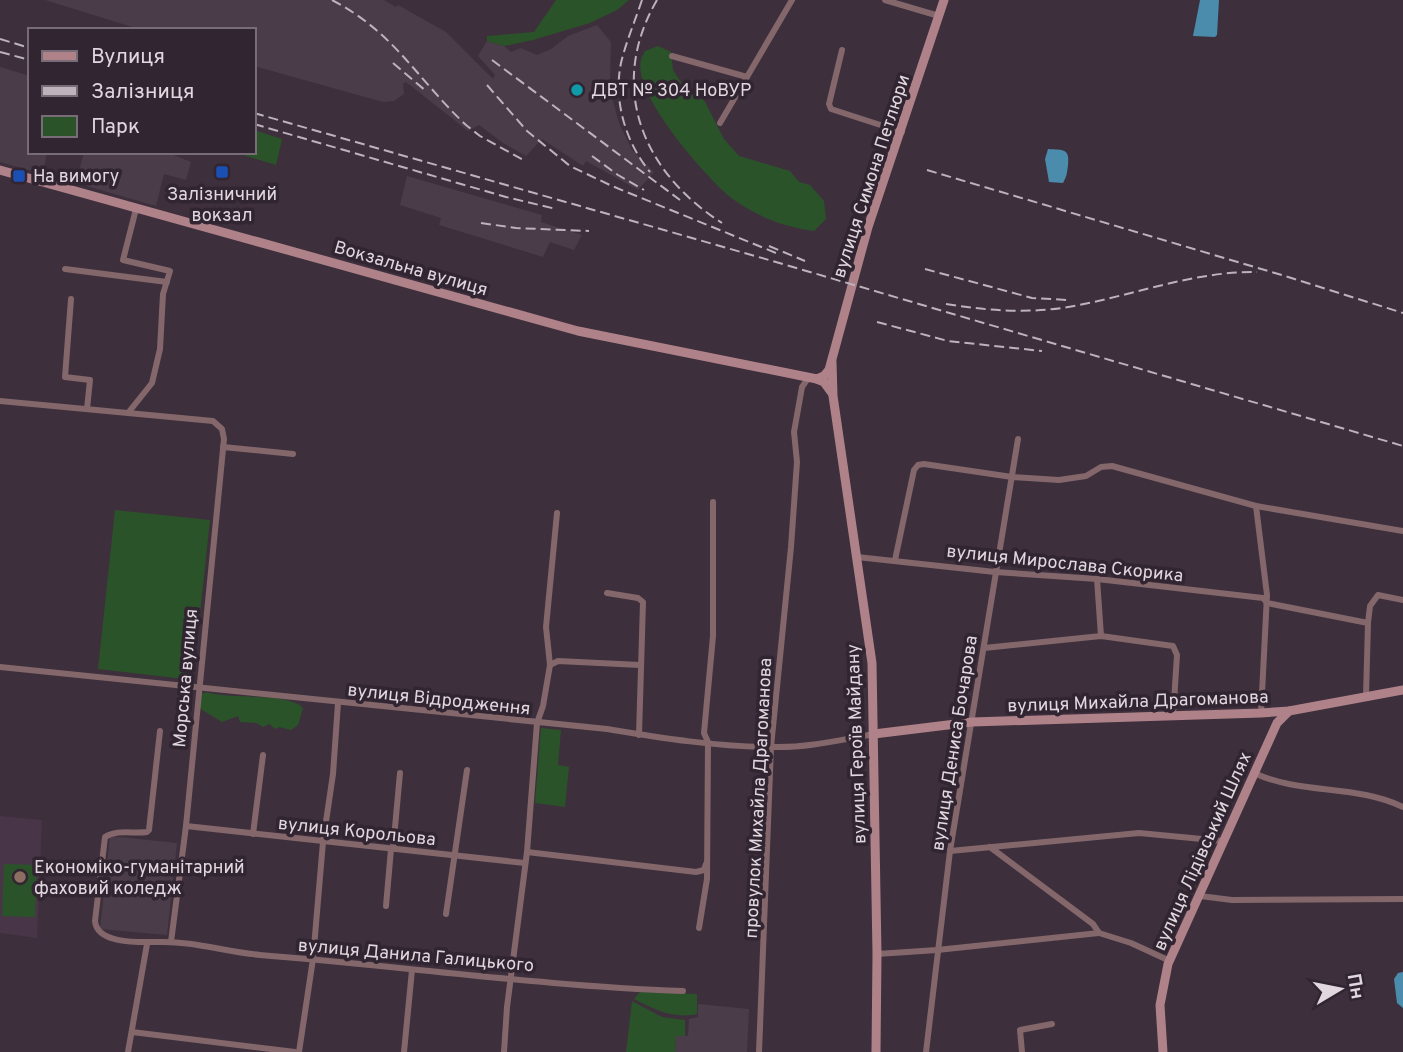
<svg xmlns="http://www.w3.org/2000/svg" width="1403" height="1052" font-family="Overpass,sans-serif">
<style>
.industrial{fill:#4b3c49}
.built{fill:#483648}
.green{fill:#2b5329}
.water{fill:#4b8bac}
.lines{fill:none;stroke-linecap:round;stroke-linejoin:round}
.street{stroke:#83676b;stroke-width:6}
.secondary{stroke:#af8289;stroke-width:9}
.rail{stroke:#bdb3bc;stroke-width:2;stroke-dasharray:10 5;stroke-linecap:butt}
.culture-dot{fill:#0f9aa8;stroke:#322532;stroke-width:2.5}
.transit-dot{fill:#1a4fb4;stroke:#322532;stroke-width:2.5}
.education-dot{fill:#8d6e63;stroke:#322532;stroke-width:2.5}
.labels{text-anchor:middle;stroke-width:7;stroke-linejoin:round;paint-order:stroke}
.poi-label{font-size:18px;fill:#e0d7df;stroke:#322532;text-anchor:start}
.street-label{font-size:18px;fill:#e0d7df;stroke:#322532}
</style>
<rect width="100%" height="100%" fill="#3d2f3c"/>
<g class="industrial">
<path d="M45,0H384L396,7L398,5L446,32L493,79L495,75L478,56L487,41L504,46L511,52L521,48L537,55L551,49L568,36L597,25L611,42L610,82L613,101L619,123L632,150L654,172L638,190L586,161L583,166L542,139L526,156L503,143L479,125L468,131L406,82L403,84L404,94L394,101L383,102L254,66V30H142Z"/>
<path d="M0,67L30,76V152H47L43,174L0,162Z"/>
<path d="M84,152H166L191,162L186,180L164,174L156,206L76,183Z"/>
<path d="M407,176L542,215L541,222L582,235L574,250L550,242L543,257L439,225L441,218L400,205Z"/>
<path d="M110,836L177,843L167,935L100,929Z"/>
<path d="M698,1004L749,1009L747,1052H675L676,1036H688L689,1019L698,1017Z"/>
</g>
<path class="built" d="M0,816L42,820L37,938L0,933Z"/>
<g class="green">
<path d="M556,0H629L617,10L590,23L533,40L504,46L487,41V36L534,32Z"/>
<path d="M658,46L671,52L673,70L680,81L687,90L704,100L724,139L739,156L790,171L799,182L810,185L824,201L826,219L814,231C784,227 755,216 730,197C705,176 632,94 641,60C641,57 644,54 645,51Z"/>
<path d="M254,130L282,139L276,165L240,154L241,152H254Z"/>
<path d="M115,510L210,520L193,680L98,669Z"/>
<path d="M206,692C228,700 289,692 303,708L298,725L291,730L279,727L275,729L269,724L263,727L256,723L240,722L238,716L222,722L199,708L202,694Z"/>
<path d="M541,728L561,730L558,765L569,767L565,807L535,803Z"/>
<path d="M4,864L37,865L35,917L2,916Z"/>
<path d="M640,992L697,994V1014C673,1019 655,1010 634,999Z"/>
<path d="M632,1001L662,1017L685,1020V1036H676L675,1052H626Z"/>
</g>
<g class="water">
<path d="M1200,0H1219L1217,35L1215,37L1193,36Z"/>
<path d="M1048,149C1063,150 1070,148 1068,165C1067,173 1067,176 1063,183L1049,182L1045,159Z"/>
<path d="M1403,972V1008L1397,1003L1394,979L1398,973Z"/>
</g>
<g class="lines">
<g class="street">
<path d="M885,0L939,16"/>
<path d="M842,50L829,104L831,109L902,132"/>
<path d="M672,56L747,77"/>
<path d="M720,123L792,0"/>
<path d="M65,269L167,282"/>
<path d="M71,299L65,377L90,380L87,409"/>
<path d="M0,401L213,421L222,429L224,439L186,826L171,942"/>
<path d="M128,413L152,383L160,349L163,294L170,271L123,260L136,209"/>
<path d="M223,447L293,454"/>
<path d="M1256,506L1267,595L1261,713"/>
<path d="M857,557L995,572L1097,579L1263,598L1267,603L1368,623L1370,606L1378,595L1403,600"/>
<path d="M895,560L914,470L918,465L924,464L1012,477L1059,480L1086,476L1101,467L1112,466L1256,506L1403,531"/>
<path d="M1097,579L1101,636"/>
<path d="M607,593L638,598L643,602L639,735"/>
<path d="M984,648L1101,636L1173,646L1177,655L1173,717"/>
<path d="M550,665L558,661L640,665"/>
<path d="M0,667L607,729C661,738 718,747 773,747C807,748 840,740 874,734"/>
<path d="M1366,696L1368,623"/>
<path d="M160,731L149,830L147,832C133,834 117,829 105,837L95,921C97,945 142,942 159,942C193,941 226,952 260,955C401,966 542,986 683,991"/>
<path d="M1254,773C1301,795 1356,784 1403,807"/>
<path d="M186,826L525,863"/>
<path d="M253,834L263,755"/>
<path d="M990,847L1093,924L1099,933L1131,943L1170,961"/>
<path d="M393,849L400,773"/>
<path d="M950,851L1139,833L1223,841"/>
<path d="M527,852L696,872L704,870L706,864"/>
<path d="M1200,896L1232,900L1403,899"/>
<path d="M386,906L391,849"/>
<path d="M446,914L467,770"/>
<path d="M699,928L707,879L708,742L704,733L713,636V502"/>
<path d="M877,954L937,950L1099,933"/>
<path d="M132,1032L295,1052"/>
<path d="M128,1052L147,944"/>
<path d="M299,1052L313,959L323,842L333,774L338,703"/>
<path d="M404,1052L412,970"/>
<path d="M504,1052L507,1007L527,852L537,723L543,706L550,665L546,627L557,513"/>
<path d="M759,1052L771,747L791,547L797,462L794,432L802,387L809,377"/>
<path d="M926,1052L950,851L1018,439"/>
<path d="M1022,1052L1020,1030L1052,1024"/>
</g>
<g class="secondary">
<path d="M0,170L578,331L817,379"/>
<path d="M832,362L833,396L872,663L877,954L876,1052"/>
<path d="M832,393L824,382L817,379L824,376L829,370L868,227L944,0"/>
<path d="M874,734L972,722L1261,713L1289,711L1403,690"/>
<path d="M1163,1052L1160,1005L1168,964L1277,723L1289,711"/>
</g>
<g class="rail">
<path d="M332,0C395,33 417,79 466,125L480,136L525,161"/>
<path d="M642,0C635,21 626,42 621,63C613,101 626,143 650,172"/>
<path d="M657,0C607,86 642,172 722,223"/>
<path d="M0,39L30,48"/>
<path d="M0,52L30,60"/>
<path d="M492,60L680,200"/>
<path d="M393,63L426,91"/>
<path d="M487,85L527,131L570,166L612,186L776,253"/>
<path d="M254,113L769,260L1403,446"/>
<path d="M254,124L506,197L556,209"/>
<path d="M592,156L618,175L644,190"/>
<path d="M927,170L1285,276L1403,313"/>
<path d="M481,223L516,228L589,231"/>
<path d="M769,246L805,261"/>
<path d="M925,269L1032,298L1068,300"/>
<path d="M946,304C990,311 1030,314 1074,306C1134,295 1195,271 1257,272"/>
<path d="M877,322L948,341L1042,351"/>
</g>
</g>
<circle class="culture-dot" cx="577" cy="90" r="7"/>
<g class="transit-dot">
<rect x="215" y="165" width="14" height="14" rx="3.5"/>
<rect x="12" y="169" width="14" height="14" rx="3.5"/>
</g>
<circle class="education-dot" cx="20" cy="877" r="7"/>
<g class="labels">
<g class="poi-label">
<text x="591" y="96">ДВТ № 304 НоВУР</text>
<text x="33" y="182">На вимогу</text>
<text x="222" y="200" text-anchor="middle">Залізничний<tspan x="222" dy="21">вокзал</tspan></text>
<text x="34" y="873">Економіко-гуманітарний<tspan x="34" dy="21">фаховий коледж</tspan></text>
</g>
<g class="street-label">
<text transform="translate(871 176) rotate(-72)" y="6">вулиця Симона Петлюри</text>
<text transform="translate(411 268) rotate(16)" y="6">Вокзальна вулиця</text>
<text transform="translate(1065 563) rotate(6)" y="6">вулиця Мирослава Скорика</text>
<text transform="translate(185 678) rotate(-85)" y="6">Морська вулиця</text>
<text transform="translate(439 699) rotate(6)" y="6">вулиця Відродження</text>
<text transform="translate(1138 701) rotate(-2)" y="6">вулиця Михайла Драгоманова</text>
<text transform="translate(954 743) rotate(-81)" y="6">вулиця Дениса Бочарова</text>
<text transform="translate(856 744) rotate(-92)" y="6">вулиця Героїв Майдану</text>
<text transform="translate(758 798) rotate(-87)" y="6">провулок Михайла Драгоманова</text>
<text transform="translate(357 831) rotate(6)" y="6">вулиця Корольова</text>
<text transform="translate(1202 851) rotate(-66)" y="6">вулиця Лідівський Шлях</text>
<text transform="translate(416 955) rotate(5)" y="6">вулиця Данила Галицького</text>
</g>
</g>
<rect x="28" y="28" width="228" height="126" fill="#322532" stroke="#786c77" stroke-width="2"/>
<rect x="42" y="51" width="35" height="10" fill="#af8289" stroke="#786c77" stroke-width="2"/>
<text x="91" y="63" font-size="21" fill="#e0d7df">Вулиця</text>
<rect x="42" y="86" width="35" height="10" fill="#bdb3bc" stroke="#786c77" stroke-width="2"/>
<text x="91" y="98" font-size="21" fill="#e0d7df">Залізниця</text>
<rect x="42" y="116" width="35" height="21" fill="#2b5329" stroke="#786c77" stroke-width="2"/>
<text x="91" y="133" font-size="21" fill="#e0d7df">Парк</text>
<g transform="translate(1340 989) rotate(80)" stroke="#322532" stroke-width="5" paint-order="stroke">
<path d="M0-5L12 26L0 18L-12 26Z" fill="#e0d7df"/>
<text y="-10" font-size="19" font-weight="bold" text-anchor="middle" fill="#e0d7df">Пн</text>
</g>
</svg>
